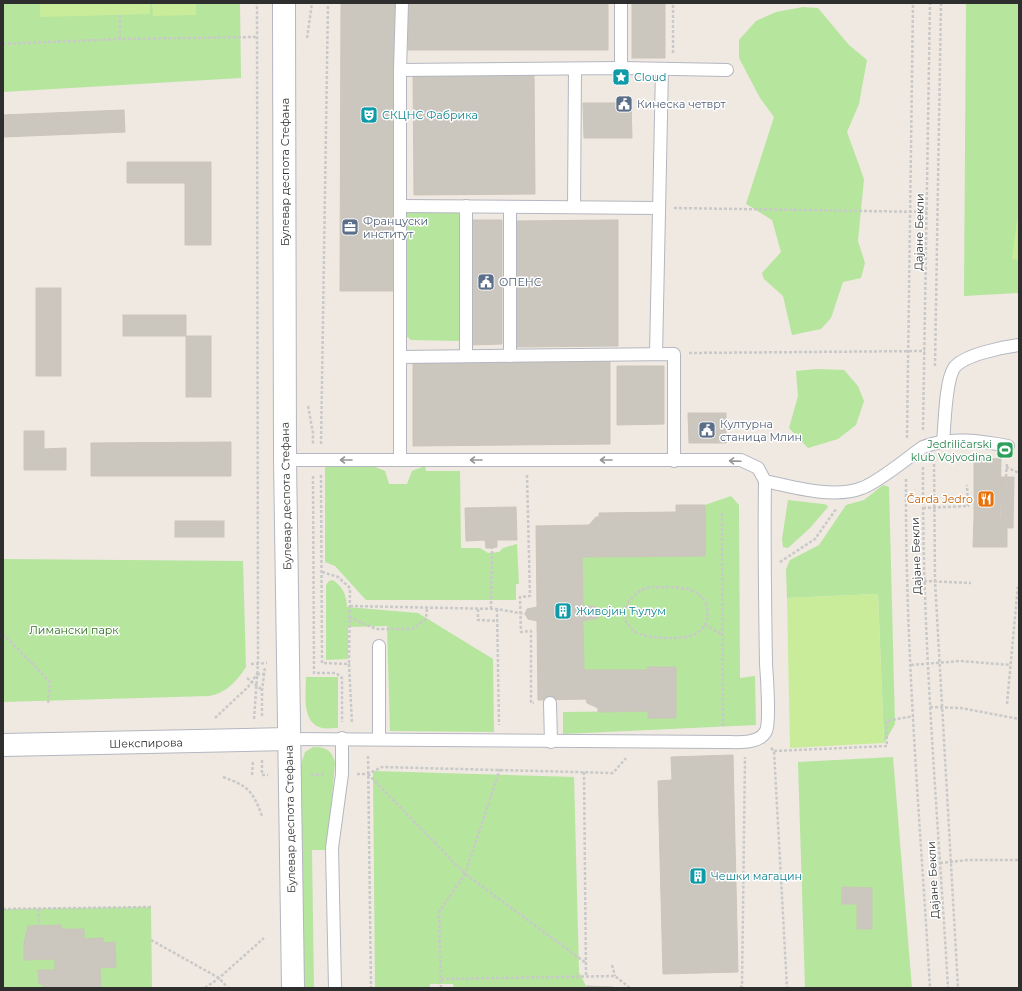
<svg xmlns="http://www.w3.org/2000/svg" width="1022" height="991" font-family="Montserrat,sans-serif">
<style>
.green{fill:#b6e59e}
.pitch{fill:#c9ec9a}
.building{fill:#cbc7bf;stroke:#cbc5ba}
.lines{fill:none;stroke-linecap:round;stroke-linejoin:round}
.service-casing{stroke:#b4b7c1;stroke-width:14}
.minor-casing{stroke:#b4b7c1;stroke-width:24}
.path{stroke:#c9c9c9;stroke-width:2.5;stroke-dasharray:3 2;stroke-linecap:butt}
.service{stroke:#fff;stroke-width:12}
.minor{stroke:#fff;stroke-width:22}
.oneway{stroke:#969696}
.labels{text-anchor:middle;stroke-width:3;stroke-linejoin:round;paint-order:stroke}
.culture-label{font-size:11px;fill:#0d838f;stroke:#fff;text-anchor:start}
.service-label{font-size:11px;fill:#4e5e75;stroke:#fff;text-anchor:start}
.street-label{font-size:11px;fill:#2e2e2e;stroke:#fff}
.leisure-label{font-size:11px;fill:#27864d;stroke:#fff;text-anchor:end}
.food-label{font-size:11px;fill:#c56008;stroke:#fff;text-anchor:end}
.park-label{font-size:11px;fill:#2c6e1b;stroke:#fff}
</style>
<rect width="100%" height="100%" fill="#efe9e1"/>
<g class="green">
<path d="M3,3H240L241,78L3,92Z"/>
<path d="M966,3H1019V293L964,296Z"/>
<path d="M803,7L818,8L849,45L867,60L859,104L847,132L864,179L858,241L865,263L861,278L843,282L831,318L821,329L792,335L783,296L764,279L762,273L781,252L772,220L746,204L774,117L760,98L739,58V40L756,21L776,12Z"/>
<path d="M460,208V341L411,340L404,334L405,210Z"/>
<path d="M817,369L844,370L858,386L864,401L856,425L838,439L808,448L789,428L798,396L796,371Z"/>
<path d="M325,466H373L385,471L389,484H407L412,471L425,466L426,471H460L461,548H480L488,553L499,552L503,548L517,544L519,584H516V600H366L335,566L325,562Z"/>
<path d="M883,485L889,487L895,724L884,743L878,594L787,598L786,569L790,560L819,545L846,505L864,500Z"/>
<path d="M731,496L739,505L740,678L755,676L756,725L563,734V712L648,711V718H676L675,667H648L647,670H584L582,557L705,556V505Z"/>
<path d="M788,500L823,504L827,505L828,507L810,528L788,548L783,547L782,539Z"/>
<path d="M3,559L243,561L246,667C237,681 226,693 209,696L3,702Z"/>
<path d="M333,580C344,588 346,595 347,607L418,613L493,659L494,732L390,731L387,626L348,627V659L326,660V585L329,581Z"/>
<path d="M306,677H338V728C333,728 327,729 322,728C301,723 306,693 306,677Z"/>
<path d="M313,747C326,747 332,750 335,763L327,850H312L314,988H303L301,764L305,752Z"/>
<path d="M893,757L912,988H805L798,762Z"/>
<path d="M373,771L574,777L579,972L587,988H454L453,984H430V988H375Z"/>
<path d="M151,907L152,988H3V909Z"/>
</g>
<g class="pitch">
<path d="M40,3H150V14L40,17Z"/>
<path d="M152,3H196V15L153,16Z"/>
<path d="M1019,205V260L1012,259Z"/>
<path d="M878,594L884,743L790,748L787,598Z"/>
</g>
<g class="building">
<path d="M341,3H397L396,291H340Z"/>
<rect x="408" y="3" width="200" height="47"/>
<rect x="632" y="3" width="33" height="55"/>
<path d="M534,74L535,194L414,195L413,75Z"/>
<path d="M583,103H631L632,138H584Z"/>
<path d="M124,110L125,132L3,137V115Z"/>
<path d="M127,162H211V245H185V183H127Z"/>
<path d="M469,220H502V344L470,345Z"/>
<path d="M618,220V346L516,347L515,221Z"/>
<rect x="36" y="288" width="25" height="88"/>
<rect x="123" y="315" width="63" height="21"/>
<rect x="186" y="336" width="25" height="61"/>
<path d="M610,361V444L413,446V363Z"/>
<path d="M617,366H664V424L617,425Z"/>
<path d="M688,413H726V443H689Z"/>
<path d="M24,431H44V449L66,448V470H24Z"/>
<path d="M231,442V476H91V443Z"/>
<path d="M974,458L1001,459L1000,518H974Z"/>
<path d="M1001,477H1014L1013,528H1007V547H973L974,518H1001Z"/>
<path d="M676,505H705V556L582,557L583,606H592L598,608L600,613L598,618L583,621L584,670H648L647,667H676V718H648V711L598,712V708L587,703L586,699L538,700L537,621L528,619L525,614L527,609L537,607L536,526L589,525L596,517H599V513L676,512Z"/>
<path d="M516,507L517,540H497V547L492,548H486L485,540L466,541L465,508Z"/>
<rect x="175" y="521" width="49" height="16"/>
<path d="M733,755L738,972L663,974L658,781L672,780L671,757Z"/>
<path d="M842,887L872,888V929H857V904H842Z"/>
<path d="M61,925V929H84V939L103,938V943L115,942L116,967L100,968L101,988H43V984H39L38,970H55V959L24,960V943L28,926Z"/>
<path d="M587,986L613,987V988H587Z"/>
</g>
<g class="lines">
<g class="service-casing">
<g id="service">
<path d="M402,3L400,70V357L674,354V461"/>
<path d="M621,3V68"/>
<path d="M400,70L621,68L727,70"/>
<path d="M401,206L659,208"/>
<path d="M466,206V356"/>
<path d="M510,207V356"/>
<path d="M574,207L575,69"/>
<path d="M656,354L662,69"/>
<path d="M943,441C945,424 945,382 954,368C963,355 1003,347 1019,345"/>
<path d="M285,460H741L758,468L765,481C764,542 765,603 766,664C767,676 770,723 766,731C759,745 736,742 724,742L289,739"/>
<path d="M400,460V357"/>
<path d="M765,481C793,487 834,499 862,488C879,482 907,458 923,447C949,436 982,441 1008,446"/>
<path d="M379,646V739"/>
<path d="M550,703L551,742"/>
<path d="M335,988L332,848L342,774V738"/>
</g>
</g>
<g class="minor-casing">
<g id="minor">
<path d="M284,3L285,460L293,988"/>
<path d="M3,745L289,739"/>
</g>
</g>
<g class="path">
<path d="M120,15V39"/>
<path d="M307,38L312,3"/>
<path d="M3,44L120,39L256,37"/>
<path d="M673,53V3"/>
<path d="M674,208L927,212"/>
<path d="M689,353L925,351"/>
<path d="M935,366L941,3"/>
<path d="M308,406L313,433V445"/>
<path d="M923,430L930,3"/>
<path d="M907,438L913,3"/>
<path d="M321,444L328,3"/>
<path d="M934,459L935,581L958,988"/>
<path d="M923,467C922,641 938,815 948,988"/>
<path d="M1006,467L1019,473"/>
<path d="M321,475L322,663L349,664L352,724"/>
<path d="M527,475L530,596L520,597L521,632L531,631V703H534"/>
<path d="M313,476L314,673H336L342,678V722"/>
<path d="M1006,477L1007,462"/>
<path d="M906,479C905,649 920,819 930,988"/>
<path d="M923,508L968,506L967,485"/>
<path d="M722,513L723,726"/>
<path d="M780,562L815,539L836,509"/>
<path d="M322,572L338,577L350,588L349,664"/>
<path d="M924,581L971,583"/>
<path d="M651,587C671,588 700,583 707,607C708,613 708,620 705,625C702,629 698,633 693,635C682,640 643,639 634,631C614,615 630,591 651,587Z"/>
<path d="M350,606L497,609L525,614"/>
<path d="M478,609V620L498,621"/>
<path d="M491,609L492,548"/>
<path d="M497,609L499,725"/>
<path d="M600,613H625"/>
<path d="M349,617L376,629H412L426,619L427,608"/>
<path d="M705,625L723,635"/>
<path d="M3,634L50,682L48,704"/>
<path d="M251,664L267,663"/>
<path d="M911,665L960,661L1011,665"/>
<path d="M257,674H267"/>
<path d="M247,678L262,690"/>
<path d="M1007,704L1018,585"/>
<path d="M930,707L961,708L1019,719"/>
<path d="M262,716V690L265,667"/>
<path d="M215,718L248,687L257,674"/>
<path d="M254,719L258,664L257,3"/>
<path d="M771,748L774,751L787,988"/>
<path d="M774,751L887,746L886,721L914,716"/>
<path d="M368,756L371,988"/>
<path d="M262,760V775H268"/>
<path d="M584,772L586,976"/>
<path d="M357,774H368L382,767L613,773L626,758"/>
<path d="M368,774L465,874L586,963"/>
<path d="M252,775L253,760"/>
<path d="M311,775L326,774"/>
<path d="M223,777C248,786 253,791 262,816"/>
<path d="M940,863L968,860H1019"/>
<path d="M3,909L151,907"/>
<path d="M38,909L39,926"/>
<path d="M151,940L219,978L228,988"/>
<path d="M612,965L615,976"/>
<path d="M441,979L615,976L630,988"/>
<path d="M205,988L219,978L264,938"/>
<path d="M441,988L439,912L465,874L500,769"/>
<path d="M740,988L742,986L745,757"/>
</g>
<use href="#service" class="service"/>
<use href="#minor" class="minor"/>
</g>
<defs><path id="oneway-shaft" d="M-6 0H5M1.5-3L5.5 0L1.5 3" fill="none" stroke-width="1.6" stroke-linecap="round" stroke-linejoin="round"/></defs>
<g class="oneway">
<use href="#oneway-shaft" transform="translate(346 460) rotate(-180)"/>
<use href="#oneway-shaft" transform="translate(476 460) rotate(180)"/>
<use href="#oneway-shaft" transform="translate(606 460) rotate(-180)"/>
<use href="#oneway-shaft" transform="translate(735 461) rotate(-178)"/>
</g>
<defs>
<g id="sight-square" transform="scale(0.9)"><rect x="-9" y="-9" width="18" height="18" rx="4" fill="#0f9aa8" stroke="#fff"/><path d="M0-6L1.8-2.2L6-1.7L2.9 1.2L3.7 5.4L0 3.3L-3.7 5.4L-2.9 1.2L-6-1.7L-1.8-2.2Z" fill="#fff"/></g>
<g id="civic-square" transform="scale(0.9)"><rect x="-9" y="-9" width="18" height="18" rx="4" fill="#5c6f8a" stroke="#fff"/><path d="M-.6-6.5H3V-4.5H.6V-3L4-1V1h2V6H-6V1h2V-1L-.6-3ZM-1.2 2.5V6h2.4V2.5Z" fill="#fff"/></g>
<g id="theatre-square" transform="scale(0.9)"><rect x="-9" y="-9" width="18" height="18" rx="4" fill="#0f9aa8" stroke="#fff"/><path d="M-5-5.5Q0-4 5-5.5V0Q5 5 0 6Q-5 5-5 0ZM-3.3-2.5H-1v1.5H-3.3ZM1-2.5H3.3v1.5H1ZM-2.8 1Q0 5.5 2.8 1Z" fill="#fff"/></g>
<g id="office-square" transform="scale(0.9)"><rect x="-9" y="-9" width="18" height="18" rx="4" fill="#5c6f8a" stroke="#fff"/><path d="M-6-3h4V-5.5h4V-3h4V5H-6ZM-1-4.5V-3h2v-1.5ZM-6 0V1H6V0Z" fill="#fff"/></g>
<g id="stadium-square" transform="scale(0.9)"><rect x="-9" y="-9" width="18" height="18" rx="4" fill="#2e9e5b" stroke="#fff"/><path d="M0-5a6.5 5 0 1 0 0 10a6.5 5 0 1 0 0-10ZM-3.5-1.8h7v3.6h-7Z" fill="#fff"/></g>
<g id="restaurant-square" transform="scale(0.9)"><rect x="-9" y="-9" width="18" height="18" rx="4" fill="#e8710a" stroke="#fff"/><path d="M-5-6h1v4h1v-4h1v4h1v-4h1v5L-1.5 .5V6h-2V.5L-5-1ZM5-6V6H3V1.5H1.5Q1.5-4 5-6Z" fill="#fff"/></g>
<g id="building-square" transform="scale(0.9)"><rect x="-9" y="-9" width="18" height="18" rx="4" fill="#0f9aa8" stroke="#fff"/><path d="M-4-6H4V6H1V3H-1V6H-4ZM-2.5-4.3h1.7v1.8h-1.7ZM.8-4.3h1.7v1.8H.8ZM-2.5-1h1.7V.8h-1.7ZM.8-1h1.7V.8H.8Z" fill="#fff"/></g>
</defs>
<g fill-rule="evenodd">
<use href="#sight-square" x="621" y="77"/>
<use href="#civic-square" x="624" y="104"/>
<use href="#theatre-square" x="369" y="115"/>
<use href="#office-square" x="350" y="227"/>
<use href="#civic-square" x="486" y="282"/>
<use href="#civic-square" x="707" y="430"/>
<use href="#stadium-square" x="1005" y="450"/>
<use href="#restaurant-square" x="986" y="499"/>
<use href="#building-square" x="563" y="611"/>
<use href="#building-square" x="698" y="876"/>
</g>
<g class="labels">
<g class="culture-label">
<text x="634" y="81">Cloud</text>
<text x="382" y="119">СКЦНС Фабрика</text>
<text x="576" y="615">Живојин Ћулум</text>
<text x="711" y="880">Чешки магацин</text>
</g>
<g class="service-label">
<text x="637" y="108">Кинеска четврт</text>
<text x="363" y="225">Француски<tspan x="363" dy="13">институт</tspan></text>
<text x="499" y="286">ОПЕНС</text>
<text x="720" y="428">Културна<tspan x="720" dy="13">станица Млин</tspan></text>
</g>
<g class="street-label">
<text transform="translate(285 172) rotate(-90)" y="4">Булевар деспота Стефана</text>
<text transform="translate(919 232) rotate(-89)" y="4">Дајане Бекли</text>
<text transform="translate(286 496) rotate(-91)" y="4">Булевар деспота Стефана</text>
<text transform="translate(916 556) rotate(-92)" y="4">Дајане Бекли</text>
<text transform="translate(146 743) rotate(-1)" y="4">Шекспирова</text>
<text transform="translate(290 819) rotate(-91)" y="4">Булевар деспота Стефана</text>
<text transform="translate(933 880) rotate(-93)" y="4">Дајане Бекли</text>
</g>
<g class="leisure-label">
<text x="992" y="448">Jedriličarski<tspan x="992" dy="13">klub Vojvodina</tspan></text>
</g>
<g class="food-label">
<text x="973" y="503">Čarda Jedro</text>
</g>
<g class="park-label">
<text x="74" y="634">Лимански парк</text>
</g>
</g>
<rect width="1022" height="991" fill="none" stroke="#2e2e2e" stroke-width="8"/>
</svg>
